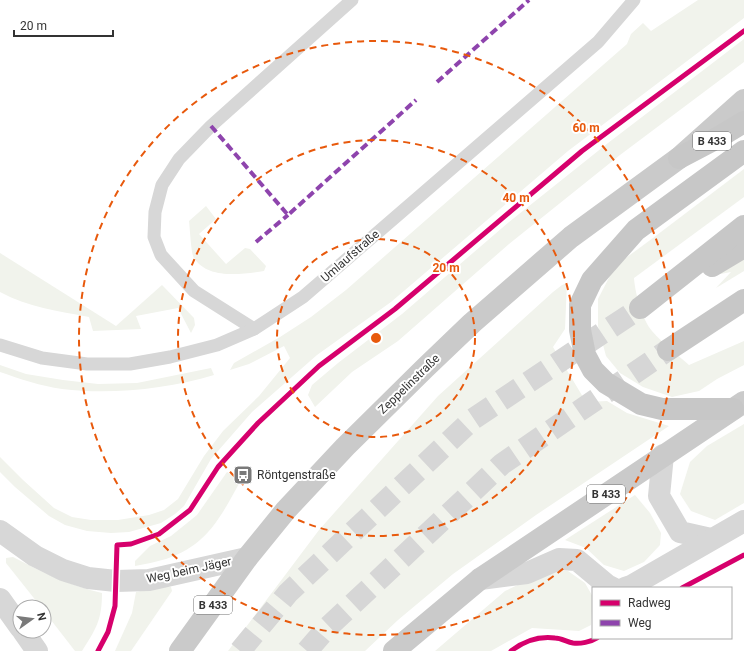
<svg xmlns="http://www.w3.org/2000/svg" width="744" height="651" font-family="Roboto,sans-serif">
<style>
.green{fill:#f1f3ec}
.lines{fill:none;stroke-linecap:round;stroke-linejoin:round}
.trunk-tunnel{stroke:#d6d6d6;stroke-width:22;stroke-dasharray:22 11;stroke-linecap:butt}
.service{stroke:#d7d7d7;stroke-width:13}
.minor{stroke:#d7d7d7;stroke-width:22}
.tertiary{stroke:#d7d7d7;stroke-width:22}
.primary{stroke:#cacaca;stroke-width:22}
.trunk{stroke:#c7c7c7;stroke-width:22}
.quiet{stroke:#8e44ad;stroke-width:4;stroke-dasharray:8 4;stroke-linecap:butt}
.cycleway-casing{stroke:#fff;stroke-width:8}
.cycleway{stroke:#d6006c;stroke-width:5}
.ring{fill:none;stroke:#e8590c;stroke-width:2;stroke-dasharray:7 5}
.labels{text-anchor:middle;stroke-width:4;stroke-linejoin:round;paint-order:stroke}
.shield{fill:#fff;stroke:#707070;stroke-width:1}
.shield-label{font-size:11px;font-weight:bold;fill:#333}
.street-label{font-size:12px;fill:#333;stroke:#fff}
.poi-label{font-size:12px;fill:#333;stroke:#fff;text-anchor:start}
.centre{fill:#e8590c;stroke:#fff;stroke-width:2}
.ring-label{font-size:12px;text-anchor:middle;font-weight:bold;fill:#e8590c;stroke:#fff;stroke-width:4;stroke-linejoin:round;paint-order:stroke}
</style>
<rect width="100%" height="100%" fill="#fff"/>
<g class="green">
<path d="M698,0H744V18L568,151L391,302L317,355L252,412L211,459L184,506L175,514L161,523L129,532L111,533L87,531L65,525L49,516L15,487L0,472V457L23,480L54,508L72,517L91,520H118L149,515L164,510L178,499L204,456L223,431L259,396L290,358L284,346L249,364L230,370L234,363L280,337L311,317L346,290L627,44L631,34L643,23L651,31Z"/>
<path d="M744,39V62L620,155L509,244L398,341L352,372L315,407L308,395L312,385L338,363L402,314L509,222L608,143Z"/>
<path d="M744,169V197L634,278C635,293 642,319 652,331C663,344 677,354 689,365L744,341V365L717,379L699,391L672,397L643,387L620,373L606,356L598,326V299L615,266L653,238Z"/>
<path d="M206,206L216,219L199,234L226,264L245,248L250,249L266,266L264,271C243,274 208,280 194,258C191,254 190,228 189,221Z"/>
<path d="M0,253L116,326L162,285L194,318L195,325L191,333L178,308L136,316L141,329L93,331L89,317C58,311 28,307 0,292Z"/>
<path d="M744,258V271L716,288L731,272L710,276Z"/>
<path d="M567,283L565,329L553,347L586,402L607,401L627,413L669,426L536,515L453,574L398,620L365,651H228L319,530L438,396L553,292L562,285Z"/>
<path d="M0,365L26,374L63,380L98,384L137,383L211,368L214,375C167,389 111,395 62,389C41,386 20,379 0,372Z"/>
<path d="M744,424V503L715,520L691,511L680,494L690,462L707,446Z"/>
<path d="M227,472L241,480C221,516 208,545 166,559C156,562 145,564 135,566V561L150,546L171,536L197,515Z"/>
<path d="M635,495L650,513L661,533L660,545L644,562L624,571L604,565L586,548L565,540Z"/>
<path d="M13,557C42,572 70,586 102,593C102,620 96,629 82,651H75L44,611V607H41L6,563V558Z"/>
<path d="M550,570L568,571L585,583L593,597L591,625L579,631L532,628L491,651H435L505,591Z"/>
<path d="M166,586L171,587L172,591L131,651H115L132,613L136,592Z"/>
</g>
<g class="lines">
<g class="trunk-tunnel">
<path d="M240,651L288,593L473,419L640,308"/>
<path d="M307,651L325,630L502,464L668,350"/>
</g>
<g class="service">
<path d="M254,329L194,291L161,255L154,237L155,212L162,185L179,159L211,126L352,0"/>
<path d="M0,345L42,358L87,364H130L170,357L217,345L254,329L303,297L598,42L634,0"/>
</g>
<g class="minor">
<path d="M663,455L659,496L680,532L711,539"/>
<path d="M480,579L527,573L559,559L577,560L607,585L613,588"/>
<path d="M625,588L631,586L744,521"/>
</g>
<g class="tertiary">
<path d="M0,531L35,556L63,570L88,578L116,581L149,580L247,558"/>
<path d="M0,599L20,627"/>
<path d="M23,631L37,651"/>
</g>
<g class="primary">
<path d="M180,651L247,558L286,510L345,447L425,368L472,323L571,237L679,158L744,100"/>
<path d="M394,651L480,579L744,402"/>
</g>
<g class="trunk">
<path d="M679,158L719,137L744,122"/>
<path d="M712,266L744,247"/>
<path d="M640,308L744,226"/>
<path d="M668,350L744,300"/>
<path d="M733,409H662L641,404L606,383L593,370L585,355L580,330V305L592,280L636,230L744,151"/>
</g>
<g class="quiet">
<path d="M437,82L529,0"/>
<path d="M211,126L288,215L416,100"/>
<path d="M256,242L288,215"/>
</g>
<g class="cycleway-casing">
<g id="cycleway">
<path d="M682,588L744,555"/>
<path d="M98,651L108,632L115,606L117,545L131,544L159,534L190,510L218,467L258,423L319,366L395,309L582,151L744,31"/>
<path d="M511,651C524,641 539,636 555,638C561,638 567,642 573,643C580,644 591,642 597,638"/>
</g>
</g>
<use href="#cycleway" class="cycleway"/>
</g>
<g class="ring">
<circle cx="376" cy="338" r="99"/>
<circle cx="376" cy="338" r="198"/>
<circle cx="376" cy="338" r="297"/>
</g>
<defs>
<g id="bus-square" transform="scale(1)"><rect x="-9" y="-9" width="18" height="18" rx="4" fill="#7a7a7a" stroke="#fff"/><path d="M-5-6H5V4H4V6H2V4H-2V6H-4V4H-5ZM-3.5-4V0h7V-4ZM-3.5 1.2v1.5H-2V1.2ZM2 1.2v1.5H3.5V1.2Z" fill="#fff"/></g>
</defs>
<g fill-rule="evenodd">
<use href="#bus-square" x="243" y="475"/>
</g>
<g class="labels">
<g class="shield">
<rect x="693" y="132" width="38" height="18" rx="3"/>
<rect x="587" y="485" width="38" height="18" rx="3"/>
<rect x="194" y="596" width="38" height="18" rx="3"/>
</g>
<g class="shield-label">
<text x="712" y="145">B 433</text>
<text x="606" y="498">B 433</text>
<text x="213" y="609">B 433</text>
</g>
<g class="street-label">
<text transform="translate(350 256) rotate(-41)" y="4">Umlaufstraße</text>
<text transform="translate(409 384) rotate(-44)" y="4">Zeppelinstraße</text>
<text transform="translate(189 570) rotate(-12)" y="4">Weg beim Jäger</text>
</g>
<g class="poi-label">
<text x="257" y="479">Röntgenstraße</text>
</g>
</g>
<circle cx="376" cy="338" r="6" class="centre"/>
<g class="ring-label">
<text x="586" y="132">60 m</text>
<text x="516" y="202">40 m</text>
<text x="446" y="272">20 m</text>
</g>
<rect x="592" y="587" width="140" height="52" fill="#ffffff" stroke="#adadad"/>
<rect x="600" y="600" width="20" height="6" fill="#d6006c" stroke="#adadad"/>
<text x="628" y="607" font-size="12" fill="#333333">Radweg</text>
<rect x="600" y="620" width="20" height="6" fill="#8e44ad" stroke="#adadad"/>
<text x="628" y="627" font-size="12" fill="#333333">Weg</text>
<g transform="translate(32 619) rotate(76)"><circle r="19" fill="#ffffff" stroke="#adadad"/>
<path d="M0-3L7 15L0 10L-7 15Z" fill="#7a7a7a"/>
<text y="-6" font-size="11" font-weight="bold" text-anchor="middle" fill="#333333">N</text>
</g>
<path d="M14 30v6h99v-6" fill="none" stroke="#333333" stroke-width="2"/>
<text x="20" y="30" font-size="12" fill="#333333" stroke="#ffffff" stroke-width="3" paint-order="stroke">20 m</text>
</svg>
